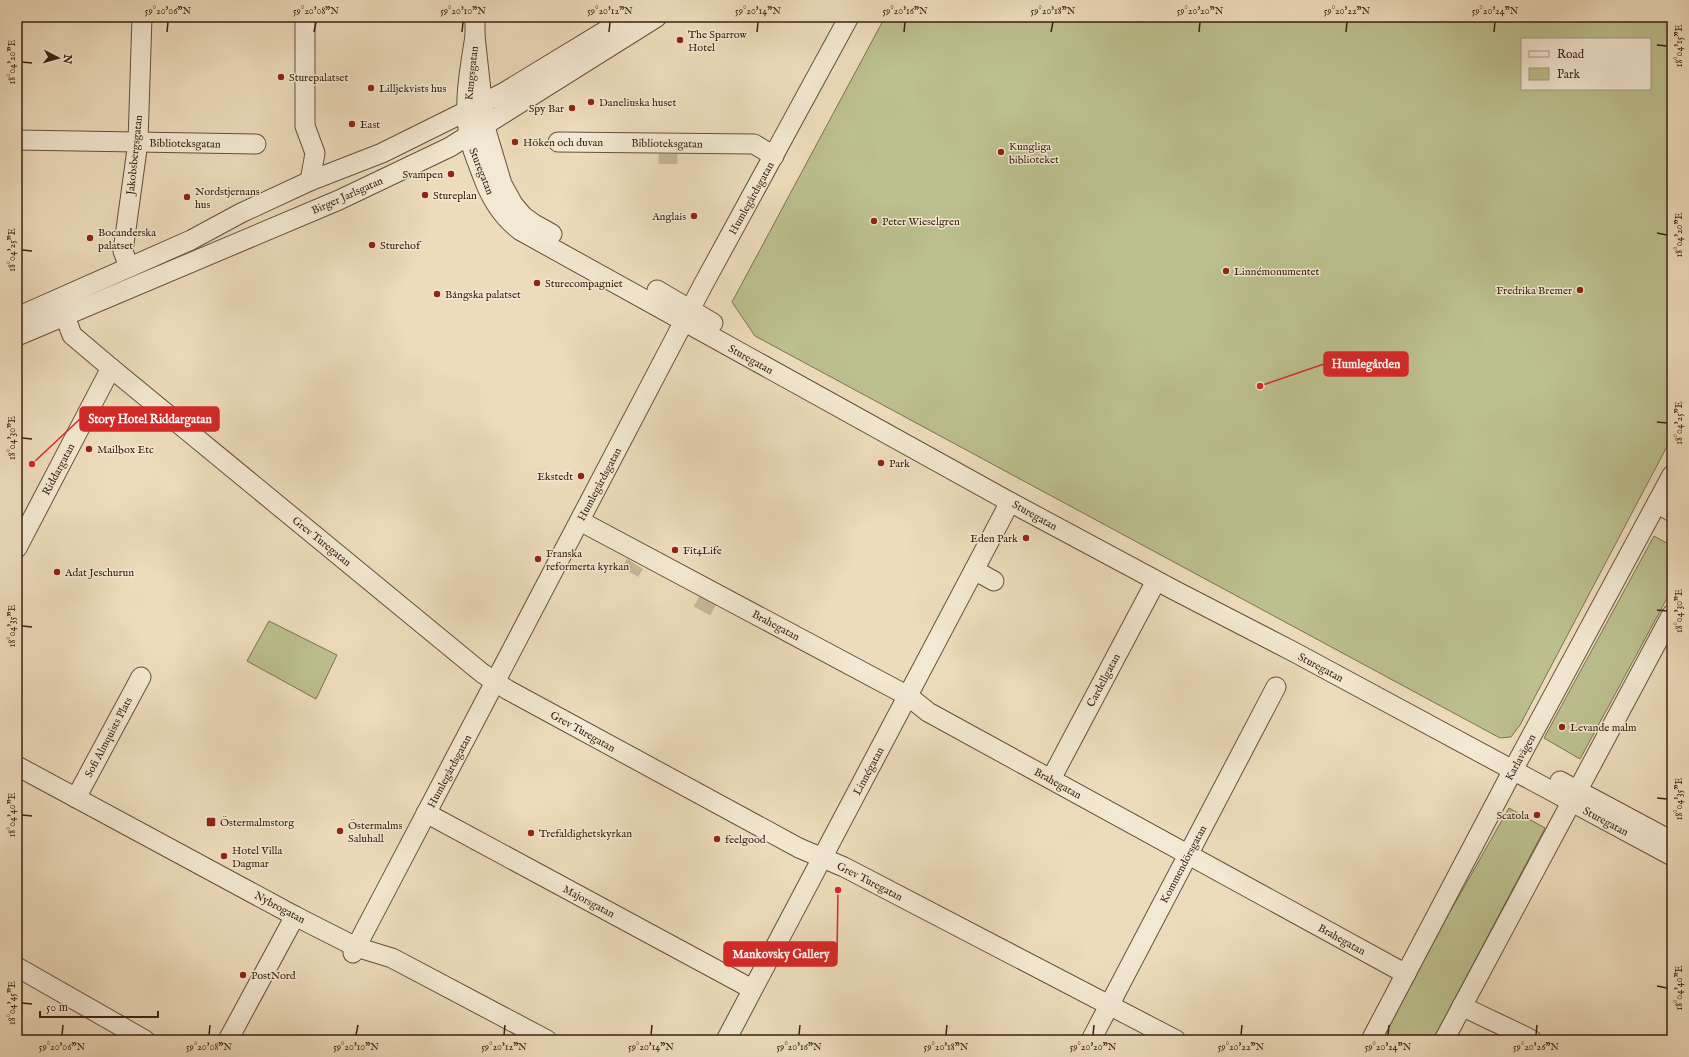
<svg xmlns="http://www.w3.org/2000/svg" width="1689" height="1057" font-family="'IM FELL English',serif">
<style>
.green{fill:#bcbf8e;stroke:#7c7050;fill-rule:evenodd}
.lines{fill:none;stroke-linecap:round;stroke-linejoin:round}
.minor-tunnel{stroke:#c9b69a;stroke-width:19;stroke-dasharray:19 10;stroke-linecap:butt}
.minor-casing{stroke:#684f3c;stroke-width:21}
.minor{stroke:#f3e8d3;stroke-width:19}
.ticks{fill:none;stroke:#3b2012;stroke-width:1.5}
.poi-dot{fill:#8f2418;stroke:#f3e8d3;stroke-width:1.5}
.labels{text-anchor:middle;stroke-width:3;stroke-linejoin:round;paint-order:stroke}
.poi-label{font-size:11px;fill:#3b2012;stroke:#f3e8d3;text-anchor:start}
.street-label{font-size:11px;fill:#3b2012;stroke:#f3e8d3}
.leader{fill:none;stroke:#d62828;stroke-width:1.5}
.callout-dot{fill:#d62828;stroke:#f3e8d3;stroke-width:1.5}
.callout{fill:#d62828;stroke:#d62828;stroke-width:1.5}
.callout-label{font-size:12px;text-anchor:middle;font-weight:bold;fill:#fff}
.neatline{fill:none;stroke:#3b2012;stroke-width:1.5}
.ticks-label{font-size:10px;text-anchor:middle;fill:#3b2012}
</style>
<rect width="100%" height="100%" fill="#eddcbc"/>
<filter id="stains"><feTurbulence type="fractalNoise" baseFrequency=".005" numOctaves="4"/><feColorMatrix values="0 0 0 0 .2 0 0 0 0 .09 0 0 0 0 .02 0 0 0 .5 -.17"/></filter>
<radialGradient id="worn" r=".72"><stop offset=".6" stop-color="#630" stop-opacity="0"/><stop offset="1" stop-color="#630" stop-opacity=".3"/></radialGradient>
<g class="green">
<path d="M885,17H1672V437L1520,725L1511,737L1500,738L755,336L732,302ZM1522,39H1650V89H1522Z"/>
<path d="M1654,536L1672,546V589L1580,759L1544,738Z"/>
<path d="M269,621L337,655L316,699L247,661Z"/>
<path d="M1509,808L1545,828L1433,1040H1382L1447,917Z"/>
</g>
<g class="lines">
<g class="minor-tunnel">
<path d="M668,164V154"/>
<path d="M630,572L635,564"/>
<path d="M702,611L708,600"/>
</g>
<g class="minor-casing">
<g id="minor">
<path d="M305,17V126L315,153L310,181"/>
<path d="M475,17V36L485,127L502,184L513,204L523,216L534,224L552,234"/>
<path d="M475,36C470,68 463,103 469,136C472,150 478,164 483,177C491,199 502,217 521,231L1010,502L1174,590L1294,652L1672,856"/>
<path d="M17,140L256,144"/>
<path d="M558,142L754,144L774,156"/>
<path d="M129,267L123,251L138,142L142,17"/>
<path d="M657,290L713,323"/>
<path d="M65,316L72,335L111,368L482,673L508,690L799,848L844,867L1176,1040"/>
<path d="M17,317L191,240L241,213L310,181L382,153L503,93L628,17"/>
<path d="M17,336L339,200L450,147L657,17"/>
<path d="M1657,503L1672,512"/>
<path d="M580,521L908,696L928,712L1406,974"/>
<path d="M17,548L111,368"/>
<path d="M974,570L994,581"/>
<path d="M17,766L295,916L356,947L392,958L547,1040"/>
<path d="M1051,779L1156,581"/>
<path d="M1560,781L1672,841"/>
<path d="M76,798L141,677"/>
<path d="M426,813L752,989"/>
<path d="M353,953L703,285L849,17"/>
<path d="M17,967L145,1040"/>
<path d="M1462,1006C1485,1018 1509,1028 1532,1040"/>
<path d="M228,1040L295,916"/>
<path d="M726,1040L1010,502"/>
<path d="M1091,1040L1276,687"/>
<path d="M1371,1040L1513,770L1672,475"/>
<path d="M1444,1040L1672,614"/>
</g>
</g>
<use href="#minor" class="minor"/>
</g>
<path class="ticks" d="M167,32L168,22M314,32L316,22M462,32L463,22M609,32L610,22M757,32L758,22M904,32L905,22M1051,32L1053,22M1199,32L1200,22M1346,32L1347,22M1494,32L1495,22M1657,45L1667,46M22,62L32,63M1657,233L1667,235M22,250L32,251M1657,422L1667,423M22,438L32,439M1657,610L1667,611M22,626L32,627M1657,798L1667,799M22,815L32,816M1657,986L1667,988M22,1003L32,1004M62,1035L63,1025M209,1035L210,1025M356,1035L358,1025M504,1035L505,1025M651,1035L652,1025M799,1035L800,1025M946,1035L947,1025M1093,1035L1094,1025M1241,1035L1242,1025M1388,1035L1389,1025M1536,1035L1537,1025"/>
<g class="poi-dot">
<circle cx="680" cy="40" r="4"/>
<circle cx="281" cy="77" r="4"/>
<circle cx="371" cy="88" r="4"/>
<circle cx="591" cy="102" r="4"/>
<circle cx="572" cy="108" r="4"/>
<circle cx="352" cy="124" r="4"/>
<circle cx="515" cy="142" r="4"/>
<circle cx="1001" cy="152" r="4"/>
<circle cx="451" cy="174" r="4"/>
<circle cx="425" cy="195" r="4"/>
<circle cx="187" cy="197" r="4"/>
<circle cx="694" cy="216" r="4"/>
<circle cx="874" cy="221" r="4"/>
<circle cx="90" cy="238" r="4"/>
<circle cx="372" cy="245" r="4"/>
<circle cx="1226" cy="271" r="4"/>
<circle cx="537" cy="283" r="4"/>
<circle cx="1580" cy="290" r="4"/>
<circle cx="437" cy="294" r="4"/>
<circle cx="89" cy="449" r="4"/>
<circle cx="881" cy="463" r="4"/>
<circle cx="581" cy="476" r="4"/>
<circle cx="1026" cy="538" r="4"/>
<circle cx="675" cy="550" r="4"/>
<circle cx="538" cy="559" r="4"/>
<circle cx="57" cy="572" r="4"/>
<circle cx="1562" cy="727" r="4"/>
<circle cx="1537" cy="815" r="4"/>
<rect x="206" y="817" width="10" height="10" rx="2"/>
<circle cx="340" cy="831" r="4"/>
<circle cx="531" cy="833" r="4"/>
<circle cx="717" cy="839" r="4"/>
<circle cx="224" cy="856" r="4"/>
<circle cx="243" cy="975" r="4"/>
</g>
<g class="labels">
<g class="poi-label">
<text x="688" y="38">The Sparrow<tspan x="688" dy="13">Hotel</tspan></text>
<text x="289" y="81">Sturepalatset</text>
<text x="379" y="92">Lilljekvists hus</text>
<text x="599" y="106">Daneliuska huset</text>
<text x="564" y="112" text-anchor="end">Spy Bar</text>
<text x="360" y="128">East</text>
<text x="523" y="146">Höken och duvan</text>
<text x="1009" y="150">Kungliga<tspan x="1009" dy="13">biblioteket</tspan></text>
<text x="443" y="178" text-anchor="end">Svampen</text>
<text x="195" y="195">Nordstjernans<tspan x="195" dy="13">hus</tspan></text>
<text x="433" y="199">Stureplan</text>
<text x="686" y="220" text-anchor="end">Anglais</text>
<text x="882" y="225">Peter Wieselgren</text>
<text x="98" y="236">Bocanderska<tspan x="98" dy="13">palatset</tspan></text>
<text x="380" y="249">Sturehof</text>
<text x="1234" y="275">Linnémonumentet</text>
<text x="545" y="287">Sturecompagniet</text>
<text x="1572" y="294" text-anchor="end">Fredrika Bremer</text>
<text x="445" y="298">Bångska palatset</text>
<text x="97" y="453">Mailbox Etc</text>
<text x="889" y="467">Park</text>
<text x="573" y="480" text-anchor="end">Ekstedt</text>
<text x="1018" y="542" text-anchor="end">Eden Park</text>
<text x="683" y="554">Fit4Life</text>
<text x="546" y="557">Franska<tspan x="546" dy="13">reformerta kyrkan</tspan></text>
<text x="65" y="576">Adat Jeschurun</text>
<text x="1570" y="731">Levande malm</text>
<text x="1529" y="819" text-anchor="end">Scatola</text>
<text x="220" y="826">Östermalmstorg</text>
<text x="348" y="829">Östermalms<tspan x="348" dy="13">Saluhall</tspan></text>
<text x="539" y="837">Trefaldighetskyrkan</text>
<text x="725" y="843">feelgood</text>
<text x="232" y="854">Hotel Villa<tspan x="232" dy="13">Dagmar</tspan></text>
<text x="251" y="979">PostNord</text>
</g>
<g class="street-label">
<text transform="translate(471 73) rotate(-84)" y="4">Kungsgatan</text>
<text transform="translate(185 143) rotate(1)" y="4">Biblioteksgatan</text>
<text transform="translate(667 143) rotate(1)" y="4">Biblioteksgatan</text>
<text transform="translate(134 155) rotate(-84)" y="4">Jakobsbergsgatan</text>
<text transform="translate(482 171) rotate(68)" y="4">Sturegatan</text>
<text transform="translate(347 195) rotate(-24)" y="4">Birger Jarlsgatan</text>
<text transform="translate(751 198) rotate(-61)" y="4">Humlegårdsgatan</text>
<text transform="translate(751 359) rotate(29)" y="4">Sturegatan</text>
<text transform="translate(58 469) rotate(-62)" y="4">Riddargatan</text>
<text transform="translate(599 484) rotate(-62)" y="4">Humlegårdsgatan</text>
<text transform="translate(1035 515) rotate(29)" y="4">Sturegatan</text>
<text transform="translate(322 541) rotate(39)" y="4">Grev Turegatan</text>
<text transform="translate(776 625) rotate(28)" y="4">Brahegatan</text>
<text transform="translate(1321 667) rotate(28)" y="4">Sturegatan</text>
<text transform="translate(1103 680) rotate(-62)" y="4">Cardellgatan</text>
<text transform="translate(583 731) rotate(29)" y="4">Grev Turegatan</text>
<text transform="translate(108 737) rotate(-62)" y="4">Sofi Almquists Plats</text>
<text transform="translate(1520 757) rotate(-61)" y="4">Karlavägen</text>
<text transform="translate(449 771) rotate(-62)" y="4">Humlegårdsgatan</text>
<text transform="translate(868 771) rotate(-62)" y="4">Linnégatan</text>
<text transform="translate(1058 783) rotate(29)" y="4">Brahegatan</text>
<text transform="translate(1606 821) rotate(28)" y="4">Sturegatan</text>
<text transform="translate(1183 864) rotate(-62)" y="4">Kommendörsgatan</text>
<text transform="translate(870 881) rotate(27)" y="4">Grev Turegatan</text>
<text transform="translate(589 901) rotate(28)" y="4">Majorsgatan</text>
<text transform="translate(280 907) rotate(28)" y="4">Nybrogatan</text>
<text transform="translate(1342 939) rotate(29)" y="4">Brahegatan</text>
</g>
</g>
<path class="leader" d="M1260 386L1324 364M32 464L80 419M838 890L837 954"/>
<g class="callout-dot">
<circle cx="1260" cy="386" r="4"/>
<circle cx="32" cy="464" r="4"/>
<circle cx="838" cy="890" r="4"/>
</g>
<g class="callout">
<rect x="1324" y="352" width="84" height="24" rx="4"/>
<rect x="80" y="407" width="139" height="24" rx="4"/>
<rect x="724" y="942" width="113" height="24" rx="4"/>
</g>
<g class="callout-label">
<text x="1366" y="368">Humlegården</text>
<text x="150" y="423">Story Hotel Riddargatan</text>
<text x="781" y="958">Mankovsky Gallery</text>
</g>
<rect width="1689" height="1057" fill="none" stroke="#eddcbc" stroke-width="44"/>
<rect x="1521" y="38" width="130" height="52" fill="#f3e8d3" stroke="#a99886"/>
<rect x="1529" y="51" width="20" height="6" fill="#f3e8d3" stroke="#a99886"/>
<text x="1557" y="58" font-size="12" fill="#3b2012">Road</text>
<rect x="1529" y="68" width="20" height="12" fill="#bcbf8e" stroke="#a99886"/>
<text x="1557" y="78" font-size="12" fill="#3b2012">Park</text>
<g transform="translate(58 58) rotate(96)" stroke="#f3e8d3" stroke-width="3" paint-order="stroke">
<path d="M0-3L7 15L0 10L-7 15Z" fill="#3b2012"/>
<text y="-6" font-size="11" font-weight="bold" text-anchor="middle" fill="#3b2012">N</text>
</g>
<path d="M40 1011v6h118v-6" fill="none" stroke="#3b2012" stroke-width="2"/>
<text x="46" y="1011" font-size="12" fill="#3b2012" stroke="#f3e8d3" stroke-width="3" paint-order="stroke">50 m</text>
<rect x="22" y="22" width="1645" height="1013" class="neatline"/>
<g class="ticks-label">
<text x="168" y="14">59°20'06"N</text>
<text x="316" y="14">59°20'08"N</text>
<text x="463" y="14">59°20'10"N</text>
<text x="610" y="14">59°20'12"N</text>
<text x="758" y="14">59°20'14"N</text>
<text x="905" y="14">59°20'16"N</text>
<text x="1053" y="14">59°20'18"N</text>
<text x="1200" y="14">59°20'20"N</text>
<text x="1347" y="14">59°20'22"N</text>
<text x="1495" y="14">59°20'24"N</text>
<text transform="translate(1678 46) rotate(-90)" y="4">18°04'15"E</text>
<text transform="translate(11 62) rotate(-90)" y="4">18°04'20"E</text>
<text transform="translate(1678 235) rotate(-90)" y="4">18°04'20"E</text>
<text transform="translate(11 250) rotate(-90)" y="4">18°04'25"E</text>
<text transform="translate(1678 423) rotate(-90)" y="4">18°04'25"E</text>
<text transform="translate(11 438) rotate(-90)" y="4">18°04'30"E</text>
<text transform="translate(1678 611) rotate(-90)" y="4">18°04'30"E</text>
<text transform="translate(11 626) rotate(-90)" y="4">18°04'35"E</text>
<text transform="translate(1678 799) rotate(-90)" y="4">18°04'35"E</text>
<text transform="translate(11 815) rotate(-90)" y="4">18°04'40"E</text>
<text transform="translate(1678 988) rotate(-90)" y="4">18°04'40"E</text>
<text transform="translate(11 1003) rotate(-90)" y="4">18°04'45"E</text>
<text x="62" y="1050">59°20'06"N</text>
<text x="209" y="1050">59°20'08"N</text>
<text x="356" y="1050">59°20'10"N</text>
<text x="504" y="1050">59°20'12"N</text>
<text x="651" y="1050">59°20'14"N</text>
<text x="799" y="1050">59°20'16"N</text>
<text x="946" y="1050">59°20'18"N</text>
<text x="1093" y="1050">59°20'20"N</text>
<text x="1241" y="1050">59°20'22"N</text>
<text x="1388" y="1050">59°20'24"N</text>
<text x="1536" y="1050">59°20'26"N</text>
</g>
<rect width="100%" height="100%" filter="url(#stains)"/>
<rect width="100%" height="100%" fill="url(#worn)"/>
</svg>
